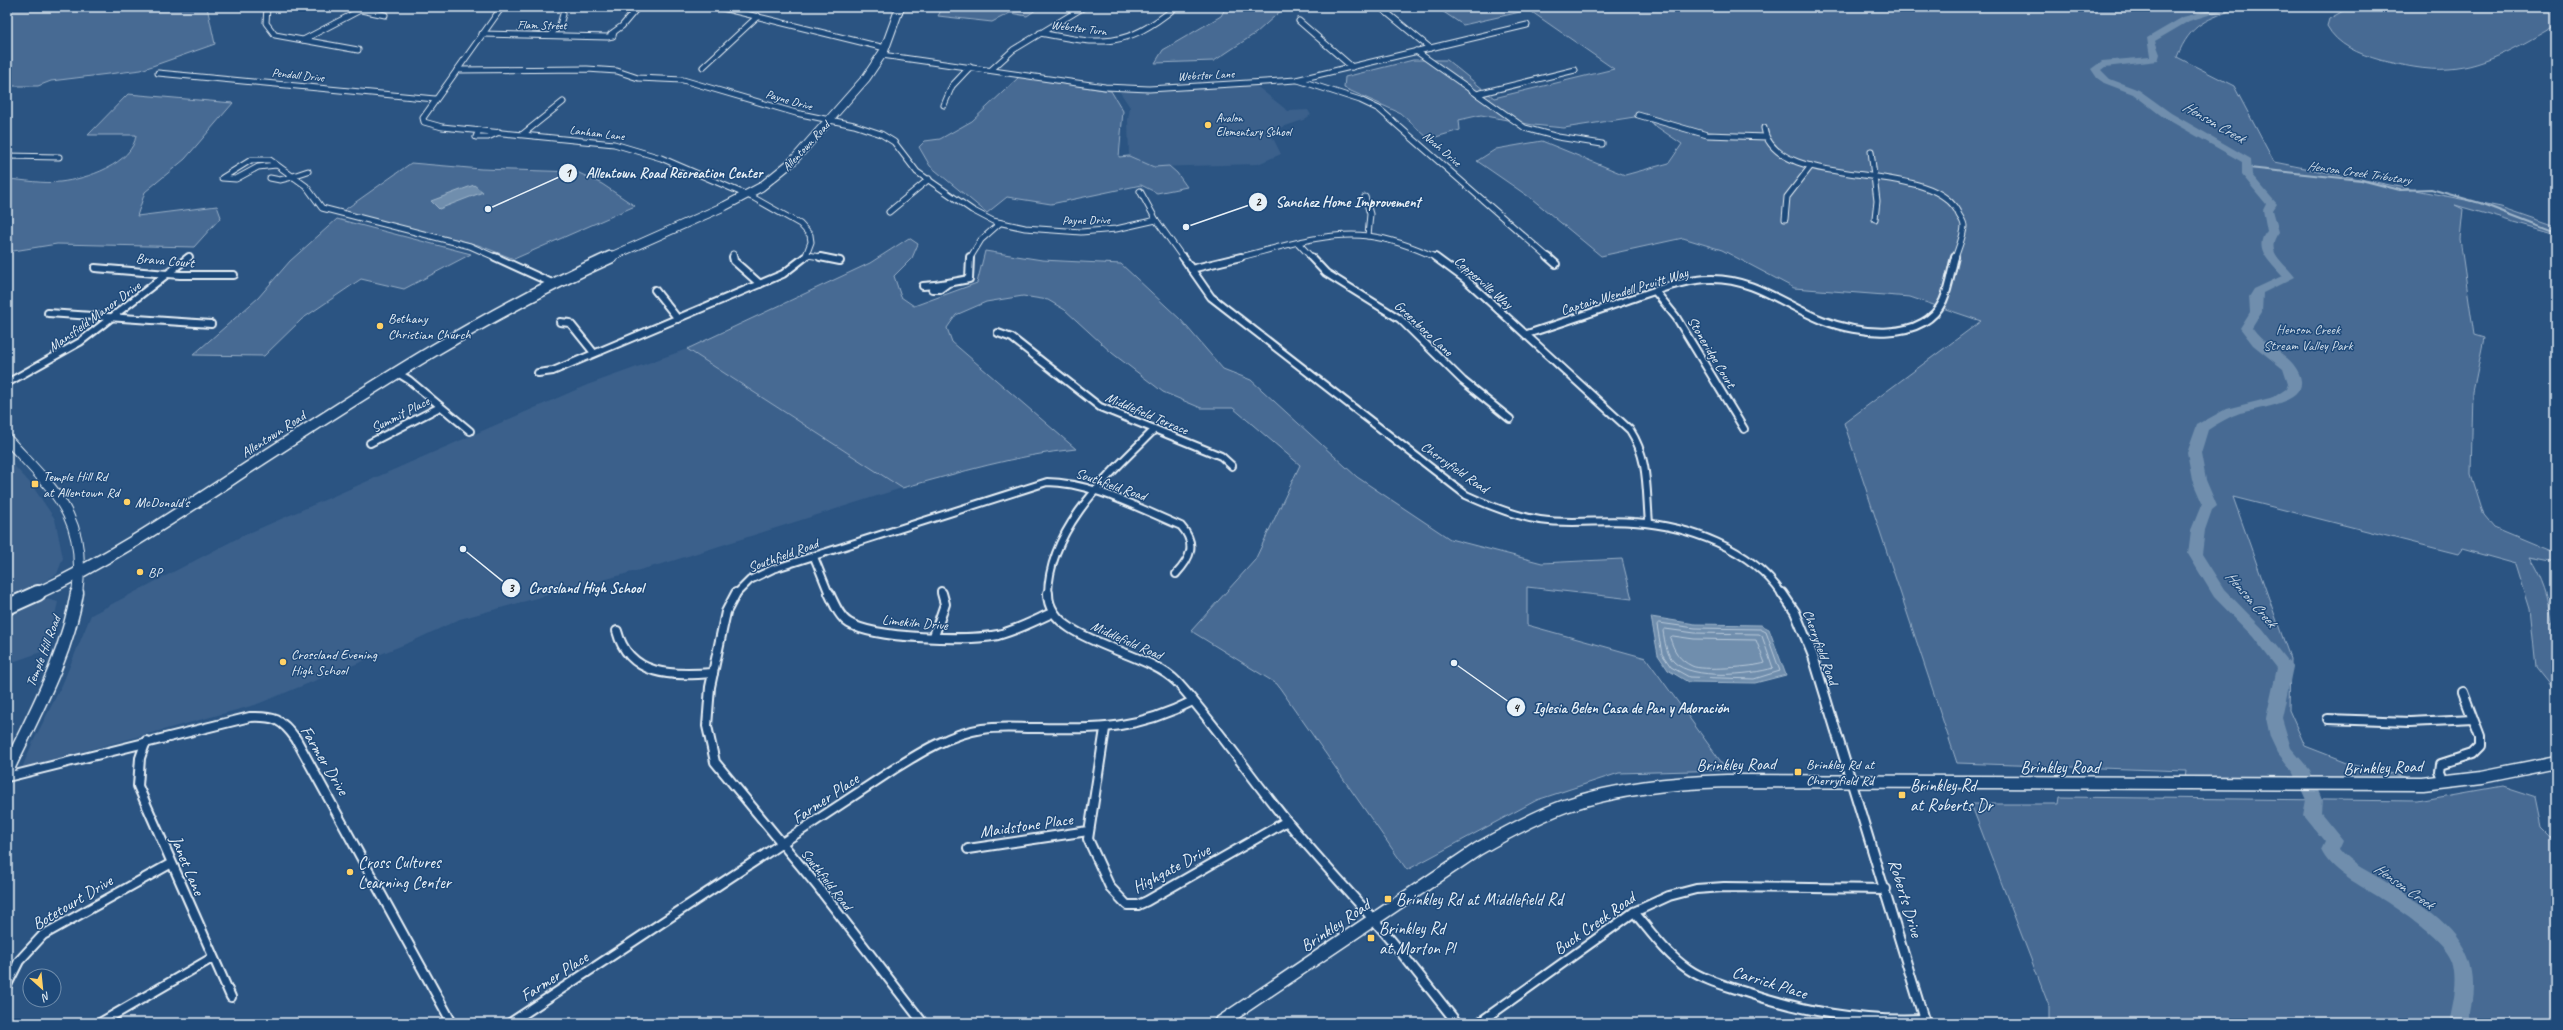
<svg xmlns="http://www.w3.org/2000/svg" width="2563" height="1030" font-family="Caveat,sans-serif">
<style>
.built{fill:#3a608b}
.green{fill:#476b93;stroke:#98aec6}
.water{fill:#708ead;stroke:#a0b6cb}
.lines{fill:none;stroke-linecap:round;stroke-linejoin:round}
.shore{stroke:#b8c9da;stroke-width:1}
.stream{stroke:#a0b6cb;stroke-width:2}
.river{fill:#708ead;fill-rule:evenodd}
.street-far2-casing{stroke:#e8f1f8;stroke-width:7}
.street-far1-casing{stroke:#e8f1f8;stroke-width:10}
.street-casing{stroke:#e8f1f8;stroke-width:12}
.secondary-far1-casing{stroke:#e8f1f8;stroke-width:12}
.secondary-casing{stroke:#e8f1f8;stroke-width:15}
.primary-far2-casing{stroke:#e8f1f8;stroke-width:10}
.primary-far1-casing{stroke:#e8f1f8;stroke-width:14}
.primary-casing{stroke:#e8f1f8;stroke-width:18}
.street-far2{stroke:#1f4a7a;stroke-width:5}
.street-far1{stroke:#1f4a7a;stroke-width:6}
.street{stroke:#1f4a7a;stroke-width:8}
.secondary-far1{stroke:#1f4a7a;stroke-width:10}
.secondary{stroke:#1f4a7a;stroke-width:12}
.primary-far2{stroke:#1f4a7a;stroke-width:8}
.primary-far1{stroke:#1f4a7a;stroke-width:11}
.primary{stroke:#1f4a7a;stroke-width:14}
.poi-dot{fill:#ffd166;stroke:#1f4a7a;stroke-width:1.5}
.labels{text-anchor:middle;stroke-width:3;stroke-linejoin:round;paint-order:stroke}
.far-street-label{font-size:12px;fill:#e8f1f8;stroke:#1f4a7a}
.far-poi-label{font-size:12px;fill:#e8f1f8;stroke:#1f4a7a;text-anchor:start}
.far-water-label{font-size:13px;font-style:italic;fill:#d0dde9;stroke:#1f4a7a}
.street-label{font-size:14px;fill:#e8f1f8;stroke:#1f4a7a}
.poi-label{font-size:14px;fill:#e8f1f8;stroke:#1f4a7a;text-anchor:start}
.park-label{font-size:14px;fill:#d0dde9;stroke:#1f4a7a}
.water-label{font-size:15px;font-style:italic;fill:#d0dde9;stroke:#1f4a7a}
.near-street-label{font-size:17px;fill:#e8f1f8;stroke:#1f4a7a}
.near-poi-label{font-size:17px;fill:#e8f1f8;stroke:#1f4a7a;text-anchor:start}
.leader{fill:none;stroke:#e8f1f8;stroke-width:1.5}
.callout-dot{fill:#e8f1f8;stroke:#1f4a7a;stroke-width:1.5}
.mark-label{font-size:12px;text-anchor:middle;font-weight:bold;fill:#111}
.callout-label{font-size:15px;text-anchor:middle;font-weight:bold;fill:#e8f1f8;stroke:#1f4a7a;stroke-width:3;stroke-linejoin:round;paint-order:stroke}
</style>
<rect width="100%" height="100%" fill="#2b5482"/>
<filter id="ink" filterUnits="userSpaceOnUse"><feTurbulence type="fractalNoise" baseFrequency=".025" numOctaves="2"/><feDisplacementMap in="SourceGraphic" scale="8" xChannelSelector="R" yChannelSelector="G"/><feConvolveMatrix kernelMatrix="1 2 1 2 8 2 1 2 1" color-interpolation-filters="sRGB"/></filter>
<g filter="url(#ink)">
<g class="built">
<path d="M1254,84L1288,111L1308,110L1311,115L1303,120L1274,130L1271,134L1281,154L1258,164L1154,167L1129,156L1128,120L1130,107L1120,92Z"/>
<path d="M687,349L902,488L669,562L460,619L413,641L255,705L22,768L32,744L62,685L91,615L240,537L587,385Z"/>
<path d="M7,458L31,484L55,519L63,558L57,574L32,589L7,599Z"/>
<path d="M42,598L58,602L47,650L7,664V615Z"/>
</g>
<g class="green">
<path d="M7,7H207L215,44L141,70L51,81L38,86H7Z"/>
<path d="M943,7H1040L1027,16L1010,13L992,22L938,16Z"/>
<path d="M1226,7H1285L1256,33L1214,61L1155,63L1163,50L1221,16Z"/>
<path d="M1436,7H2240C2207,20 2191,22 2177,57L2234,86L2274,162L2501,207L2556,226V234L2455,205L2463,209L2460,239L2474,335L2484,338L2473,392L2471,474L2484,515L2494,527L2556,553V562L2530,557C2557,597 2556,645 2556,692L2536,667L2530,609L2516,564L2462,549L2458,554L2233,497L2290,658L2289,710L2305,746L2354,765L2414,779L2185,778L2186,771L1957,763L1844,423L1981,321L1910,297L1794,288L1722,250L1683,238L1601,256L1532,199L1477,161L1496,149L1542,141L1625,175L1669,163L1682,144L1641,116L1564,128L1533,125L1481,115L1459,120L1460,130L1429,139L1400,113L1344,88L1345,77L1413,60H1447L1494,98L1614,69L1529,10L1463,25Z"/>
<path d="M2350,7H2550L2556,14V25C2525,43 2486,67 2449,69C2426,71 2402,65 2380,60C2359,54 2337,45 2327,26L2329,19Z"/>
<path d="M1019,77L1111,91L1123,111L1119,157L1129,156L1154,167L1169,166L1177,173L1187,187L1157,193L1141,185L1051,204L1007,197L987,213L930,166L919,147L925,141L940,139L972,121Z"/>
<path d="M128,94L233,103L185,159L145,192L137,216L217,206L221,217L194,247L57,244L7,252V179C24,180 43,184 60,182C86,179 133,164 136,135H88Z"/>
<path d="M411,163L481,169L577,172L602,184L635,206L514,259L478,245L343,211Z"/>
<path d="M337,219L471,254L404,289L361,279L302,319L264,356L193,355L258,298L290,261Z"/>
<path d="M909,238L918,244L912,258L894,276L901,297L914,306L977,283L985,251L1042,260L1121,264L1181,320L1223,369L1251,380L1357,477L1450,539L1542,563L1622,559L1632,599L1527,587V625L1646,658L1727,770L1619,773L1537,800L1407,870L1277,684L1191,631L1255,560L1300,465L1233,408H1201L1163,392L1112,353L1065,310L1048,300L1023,296L986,302L956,315L947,328L952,342L1076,449C1016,455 959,473 902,488L687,349L870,263Z"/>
<path d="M2502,786L2536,797L2542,826L2556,840V1023H2049V1006L1971,804H2059L2060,797L2418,801Z"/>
</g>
<g class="water">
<path d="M474,185L483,192L439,209L431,201Z"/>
<path d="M1651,617L1695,624L1761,625L1769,629L1786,675L1755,683L1688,682L1668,670L1658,655Z"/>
</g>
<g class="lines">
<g class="shore">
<path d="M1659,623L1695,628L1760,629L1766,632L1780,671L1754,679L1689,677L1671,667L1662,654L1657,625Z"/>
<path d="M1665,629L1695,633L1759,634L1762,636L1773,668C1751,675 1692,680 1674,662C1666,654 1665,642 1663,631Z"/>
<path d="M1673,636L1694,639L1756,640L1765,663C1754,667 1701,671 1692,666C1679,660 1674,651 1670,638Z"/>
</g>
<path class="stream" d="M2249,168L2361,180L2400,190L2431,189L2480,203L2556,232"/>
<path class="river" d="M2221,7H2235L2189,21L2155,41L2160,54L2158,61L2105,67L2101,70L2110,79L2139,90L2171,113L2251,159L2252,175L2277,204L2273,210L2279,232C2264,252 2283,261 2295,277L2263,293L2262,312L2252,328C2262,344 2281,350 2293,364C2323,402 2262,407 2240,413C2229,417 2218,423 2208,430L2201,453L2206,480L2217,506L2212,510L2205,530L2202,554L2224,589L2263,629L2293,667L2282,718L2291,748L2310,770L2322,800L2321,813L2343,840L2339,849C2351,864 2370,872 2386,882C2418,902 2467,930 2472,972C2475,989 2471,1006 2468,1023H2448C2452,1004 2458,982 2452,962C2445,939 2388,902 2367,890C2349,879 2330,869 2321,850L2325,842L2303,815L2306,800L2294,773L2277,752L2270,737L2266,718L2277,668L2253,637L2214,597L2188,554L2191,530L2202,503L2192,480L2187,453L2197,425L2226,409L2274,397L2286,389L2288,384L2283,369L2253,345L2240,328L2250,312L2249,297L2254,289L2282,276C2271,263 2252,248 2267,231L2263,210L2266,204L2242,175V162L2163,117L2133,94L2104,83L2097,78L2091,69L2102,61L2150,57L2147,38L2183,17Z"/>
<g class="street-far2-casing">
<g id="street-far2">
<path d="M267,7L266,23L275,35L358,50"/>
<path d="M502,7L423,118L424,122L442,127L614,144L661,158L754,198L800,224L810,235L811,242L805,258"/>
<path d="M718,7L885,48"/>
<path d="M1380,7L1430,48"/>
<path d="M361,10L385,15"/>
<path d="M1299,21L1352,67"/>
<path d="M1040,33C1103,45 1124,49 1176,7"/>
<path d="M482,34L608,37L613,36L614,32"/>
<path d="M551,34L560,25L563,14"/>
<path d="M611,34L622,26L638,7"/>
<path d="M303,40L366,7"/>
<path d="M1416,51L1525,128L1558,137L1602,144"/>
<path d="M882,55L1105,87L1149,89L1296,80L1527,25"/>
<path d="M703,67L758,16"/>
<path d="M457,70L587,69L617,71L638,78L683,80L796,113L854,125L881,134L894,142L917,172L972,210L993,221L1025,228L1081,232L1116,229L1156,220"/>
<path d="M991,70L1013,50L1084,7"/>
<path d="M158,73L435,99"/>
<path d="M1298,80L1360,100L1379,109L1549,258"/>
<path d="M1477,94L1575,70"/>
<path d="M944,105L952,86L970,67"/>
<path d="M1638,115L1707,135L1766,137"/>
<path d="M1764,128C1774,194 1936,156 1959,215C1961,218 1964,223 1964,226C1964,235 1958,249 1955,258"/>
<path d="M479,130L476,137H488L499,132"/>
<path d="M523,134L563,102"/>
<path d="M1871,151L1877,201L1875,219"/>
<path d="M7,156L59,157"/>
<path d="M276,165L258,167L236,179L222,178L251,160H270L306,186L322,208L470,246L497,258"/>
<path d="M290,177L308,171"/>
<path d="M270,178L280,180L292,177"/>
<path d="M1140,191L1156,220L1183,258"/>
<path d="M1365,197L1370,214L1368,236"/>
<path d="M889,212L929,179"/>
<path d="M1785,219L1787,197L1811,166"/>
<path d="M1299,244L1312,258"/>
<path d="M733,254L734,258"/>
<path d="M808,255L826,258"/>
<path d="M187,258L189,257"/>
<path d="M970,258L981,240L1000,223"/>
<path d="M1237,258C1278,248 1325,231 1368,236C1392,239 1416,248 1437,258"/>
</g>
</g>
<g class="street-far1-casing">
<g id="street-far1">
<path d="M495,257L554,284"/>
<path d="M733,257L734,261L760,284"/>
<path d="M820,257L840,261"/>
<path d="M1183,257L1211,297L1466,495C1490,506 1514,516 1540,520C1571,525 1604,519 1634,522C1688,526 1751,548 1782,594"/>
<path d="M1311,257L1326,273L1400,319L1463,381L1510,419"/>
<path d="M1435,257L1465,279L1630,430C1649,459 1646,490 1649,523"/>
<path d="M1548,257L1556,264"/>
<path d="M95,268L180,275H234"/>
<path d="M1191,269L1241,257"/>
<path d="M948,283L940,289H932L935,285Z"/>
<path d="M948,283L969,279L970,257"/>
<path d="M923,286L935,285"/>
<path d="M655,290L678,319"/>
<path d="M1655,291L1676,317L1744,429"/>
<path d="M48,313L211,324"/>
<path d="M560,322L570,323L594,353"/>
<path d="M998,333L1012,338L1100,407L1221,456L1232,466"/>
<path d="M1527,334C1561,323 1594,312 1628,300C1655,291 1683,279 1712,279C1755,279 1784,305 1822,320C1857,334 1923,343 1943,301C1949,288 1951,271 1955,257"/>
<path d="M396,372L409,380L470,431"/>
<path d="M538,373L553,371L783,274L805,257"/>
<path d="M7,383L80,342L189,257"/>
<path d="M370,443L440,407"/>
<path d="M814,557L829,594"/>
<path d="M941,591L942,594"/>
<path d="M736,594L750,580L773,569L1047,482C1091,482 1140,509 1181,526C1197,544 1191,558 1176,574"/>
<path d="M1048,594C1049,527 1110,474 1154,430"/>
</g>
</g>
<g class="street-casing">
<g id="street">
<path d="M736,593L726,612L710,687L707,726L715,762L818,887L923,1023"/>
<path d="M829,593C834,603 839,617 849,623C875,639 968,641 998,635C1017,630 1034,621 1052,613"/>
<path d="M1048,593C1047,642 1146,649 1177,682C1216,725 1249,775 1286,820C1314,854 1344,886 1373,919C1402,952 1429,988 1457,1023"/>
<path d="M1782,593L1795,612L1813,656L1925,1023"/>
<path d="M617,631C629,677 673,676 713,673"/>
<path d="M934,636L945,604L942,593"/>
<path d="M2328,719L2410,722L2473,719"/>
<path d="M1105,729L1088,839L1110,887L1127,905H1138L1147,901L1287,821"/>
<path d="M146,741L140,758L138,786L231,997"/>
<path d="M7,777L250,717C274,716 282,719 296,739L452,1023"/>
<path d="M2444,781L2440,771L2441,764L2472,754L2480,746V737L2463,692"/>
<path d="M968,849L1088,831"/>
<path d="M1634,912C1651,932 1666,954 1688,969C1704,980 1724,985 1742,991C1802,1011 1860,1022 1924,1019"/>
<path d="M7,985L19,961L43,935L170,864"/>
<path d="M100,1023L212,958"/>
<path d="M510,1023L894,769C921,752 950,734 982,729C1000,726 1019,728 1037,728C1098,729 1136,730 1193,701"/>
<path d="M1479,1023L1634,912L1669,896L1696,889L1724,887L1886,889"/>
</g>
</g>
<g class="secondary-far1-casing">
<path id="secondary-far1" d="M7,439C55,492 88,516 77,594"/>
</g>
<g class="secondary-casing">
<g id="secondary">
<path d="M7,771C34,714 67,656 77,593"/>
<path d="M1220,1023L1478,849C1506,833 1535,817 1565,806C1617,788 1672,783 1727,781L2423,784L2482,777L2556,762"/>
</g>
</g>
<g class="primary-far2-casing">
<path id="primary-far2" d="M608,258L725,206L761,187L793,161L866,78L884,51L900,7"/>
</g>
<g class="primary-far1-casing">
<path id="primary-far1" d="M36,594C114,558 185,509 257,462C371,388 486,313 611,257"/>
</g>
<g class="primary-casing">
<path id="primary" d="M7,607L38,593"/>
</g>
<use href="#street-far2" class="street-far2"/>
<use href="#street-far1" class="street-far1"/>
<use href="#street" class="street"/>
<use href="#secondary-far1" class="secondary-far1"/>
<use href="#secondary" class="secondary"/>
<use href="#primary-far2" class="primary-far2"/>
<use href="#primary-far1" class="primary-far1"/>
<use href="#primary" class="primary"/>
</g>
</g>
<g class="poi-dot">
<circle cx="1208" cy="125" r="4"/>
<circle cx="380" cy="326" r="4"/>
<rect x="31" y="480" width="8" height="8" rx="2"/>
<circle cx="127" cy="502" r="4"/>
<circle cx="140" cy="572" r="4"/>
<circle cx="283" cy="662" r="4"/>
<rect x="1794" y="768" width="8" height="8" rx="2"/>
<rect x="1898" y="791" width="8" height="8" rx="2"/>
<circle cx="350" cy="872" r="4"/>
<rect x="1384" y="895" width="8" height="8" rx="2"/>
<rect x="1367" y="934" width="8" height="8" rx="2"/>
</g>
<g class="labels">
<g class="far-street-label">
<text transform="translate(542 25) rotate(1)" y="4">Flam Street</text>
<text transform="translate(1079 28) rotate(7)" y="4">Webster Turn</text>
<text transform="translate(298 75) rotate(6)" y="4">Pendall Drive</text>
<text transform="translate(1206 75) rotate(-3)" y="4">Webster Lane</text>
<text transform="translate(789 100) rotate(16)" y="4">Payne Drive</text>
<text transform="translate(597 133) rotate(7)" y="4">Lanham Lane</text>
<text transform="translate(806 146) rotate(-47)" y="4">Allentown Road</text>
<text transform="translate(1442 149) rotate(41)" y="4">Noah Drive</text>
<text transform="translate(1086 220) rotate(-1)" y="4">Payne Drive</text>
</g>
<g class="far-poi-label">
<text x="1216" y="122">Avalon<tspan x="1216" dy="14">Elementary School</tspan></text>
</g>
<g class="far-water-label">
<text transform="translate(2359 172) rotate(8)" y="5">Henson Creek Tributary</text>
</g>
<g class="street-label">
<text transform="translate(165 260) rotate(5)" y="5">Brava Court</text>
<text transform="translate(1484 282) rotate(41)" y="5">Copperville Way</text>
<text transform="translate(1624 291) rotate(-17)" y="5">Captain Wendell Pruitt Way</text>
<text transform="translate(94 316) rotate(-36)" y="5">Mansfield Manor Drive</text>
<text transform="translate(1424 328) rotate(43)" y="5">Greenboro Lane</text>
<text transform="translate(1712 352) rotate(59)" y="5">Stoneridge Court</text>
<text transform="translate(1147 413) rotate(23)" y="5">Middlefield Terrace</text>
<text transform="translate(400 414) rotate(-27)" y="5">Summit Place</text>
<text transform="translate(273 434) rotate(-33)" y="5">Allentown Road</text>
<text transform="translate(1455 467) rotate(35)" y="5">Cherryfield Road</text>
<text transform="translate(1111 484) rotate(19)" y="5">Southfield Road</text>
<text transform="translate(783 555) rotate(-20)" y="5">Southfield Road</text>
<text transform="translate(915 622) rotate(5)" y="5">Limekiln Drive</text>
<text transform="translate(1127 640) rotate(24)" y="5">Middlefield Road</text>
<text transform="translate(1821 647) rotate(70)" y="5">Cherryfield Road</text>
<text transform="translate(43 651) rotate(-69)" y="5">Temple Hill Road</text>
<text transform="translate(827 879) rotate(52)" y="5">Southfield Road</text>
</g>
<g class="poi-label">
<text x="388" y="323">Bethany<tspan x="388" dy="16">Christian Church</tspan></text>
<text x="43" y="481">Temple Hill Rd<tspan x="43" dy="16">at Allentown Rd</tspan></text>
<text x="135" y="507">McDonald's</text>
<text x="148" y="577">BP</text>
<text x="291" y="659">Crossland Evening<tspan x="291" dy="16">High School</tspan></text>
<text x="1806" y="769">Brinkley Rd at<tspan x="1806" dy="16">Cherryfield Rd</tspan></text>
</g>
<g class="park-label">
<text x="2308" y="334">Henson Creek<tspan x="2308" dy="16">Stream Valley Park</tspan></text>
</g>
<g class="water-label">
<text transform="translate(2214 122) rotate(30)" y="5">Henson Creek</text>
<text transform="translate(2251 599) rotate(49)" y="5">Henson Creek</text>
<text transform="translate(2404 886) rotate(35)" y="5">Henson Creek</text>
</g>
<g class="near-street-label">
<text transform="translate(325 760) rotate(59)" y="6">Farmer Drive</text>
<text transform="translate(1736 764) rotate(-1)" y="6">Brinkley Road</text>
<text x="2060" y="773">Brinkley Road</text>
<text transform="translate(2383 767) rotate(-2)" y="6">Brinkley Road</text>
<text transform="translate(825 798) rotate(-34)" y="6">Farmer Place</text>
<text transform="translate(1026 825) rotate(-8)" y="6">Maidstone Place</text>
<text transform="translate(188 865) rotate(67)" y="6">Janet Lane</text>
<text transform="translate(1171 868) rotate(-28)" y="6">Highgate Drive</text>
<text transform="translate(1906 898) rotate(73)" y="6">Roberts Drive</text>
<text transform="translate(72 902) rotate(-31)" y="6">Botetourt Drive</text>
<text transform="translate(1594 923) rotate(-35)" y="6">Buck Creek Road</text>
<text transform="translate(1335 925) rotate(-34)" y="6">Brinkley Road</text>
<text transform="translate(554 976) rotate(-33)" y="6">Farmer Place</text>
<text transform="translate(1770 982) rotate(17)" y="6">Carrick Place</text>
</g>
<g class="near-poi-label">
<text x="1910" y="791">Brinkley Rd<tspan x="1910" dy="20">at Roberts Dr</tspan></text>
<text x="358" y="868">Cross Cultures<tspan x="358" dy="20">Learning Center</tspan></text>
<text x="1396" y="905">Brinkley Rd at Middlefield Rd</text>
<text x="1379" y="934">Brinkley Rd<tspan x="1379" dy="20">at Morton Pl</tspan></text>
</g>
</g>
<path class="leader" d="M488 209L568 173M1186 227L1258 202M463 549L511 588M1454 663L1516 707"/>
<g class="callout-dot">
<circle cx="488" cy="209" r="4"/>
<circle cx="1186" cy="227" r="4"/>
<circle cx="463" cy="549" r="4"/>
<circle cx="1454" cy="663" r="4"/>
<circle cx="568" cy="173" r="10"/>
<circle cx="1258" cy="202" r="10"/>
<circle cx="511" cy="588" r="10"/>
<circle cx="1516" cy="707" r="10"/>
</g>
<g class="mark-label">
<text x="568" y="177">1</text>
<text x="1258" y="206">2</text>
<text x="511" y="592">3</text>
<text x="1516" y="712">4</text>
</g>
<g class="callout-label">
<text x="674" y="178">Allentown Road Recreation Center</text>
<text x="1348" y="207">Sanchez Home Improvement</text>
<text x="586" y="593">Crossland High School</text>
<text x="1631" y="713">Iglesia Belen Casa de Pan y Adoración</text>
</g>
<rect width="2563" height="1030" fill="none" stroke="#1f4a7a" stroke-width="24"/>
<rect x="12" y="12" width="2539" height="1006" fill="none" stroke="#e8f1f8" stroke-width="1.5" filter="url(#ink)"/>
<g transform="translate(42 988) rotate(153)"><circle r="19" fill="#1f4a7a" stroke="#6f8dac"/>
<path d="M0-3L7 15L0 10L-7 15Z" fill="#ffd166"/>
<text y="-6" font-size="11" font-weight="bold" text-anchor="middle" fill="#e8f1f8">N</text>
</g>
</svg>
